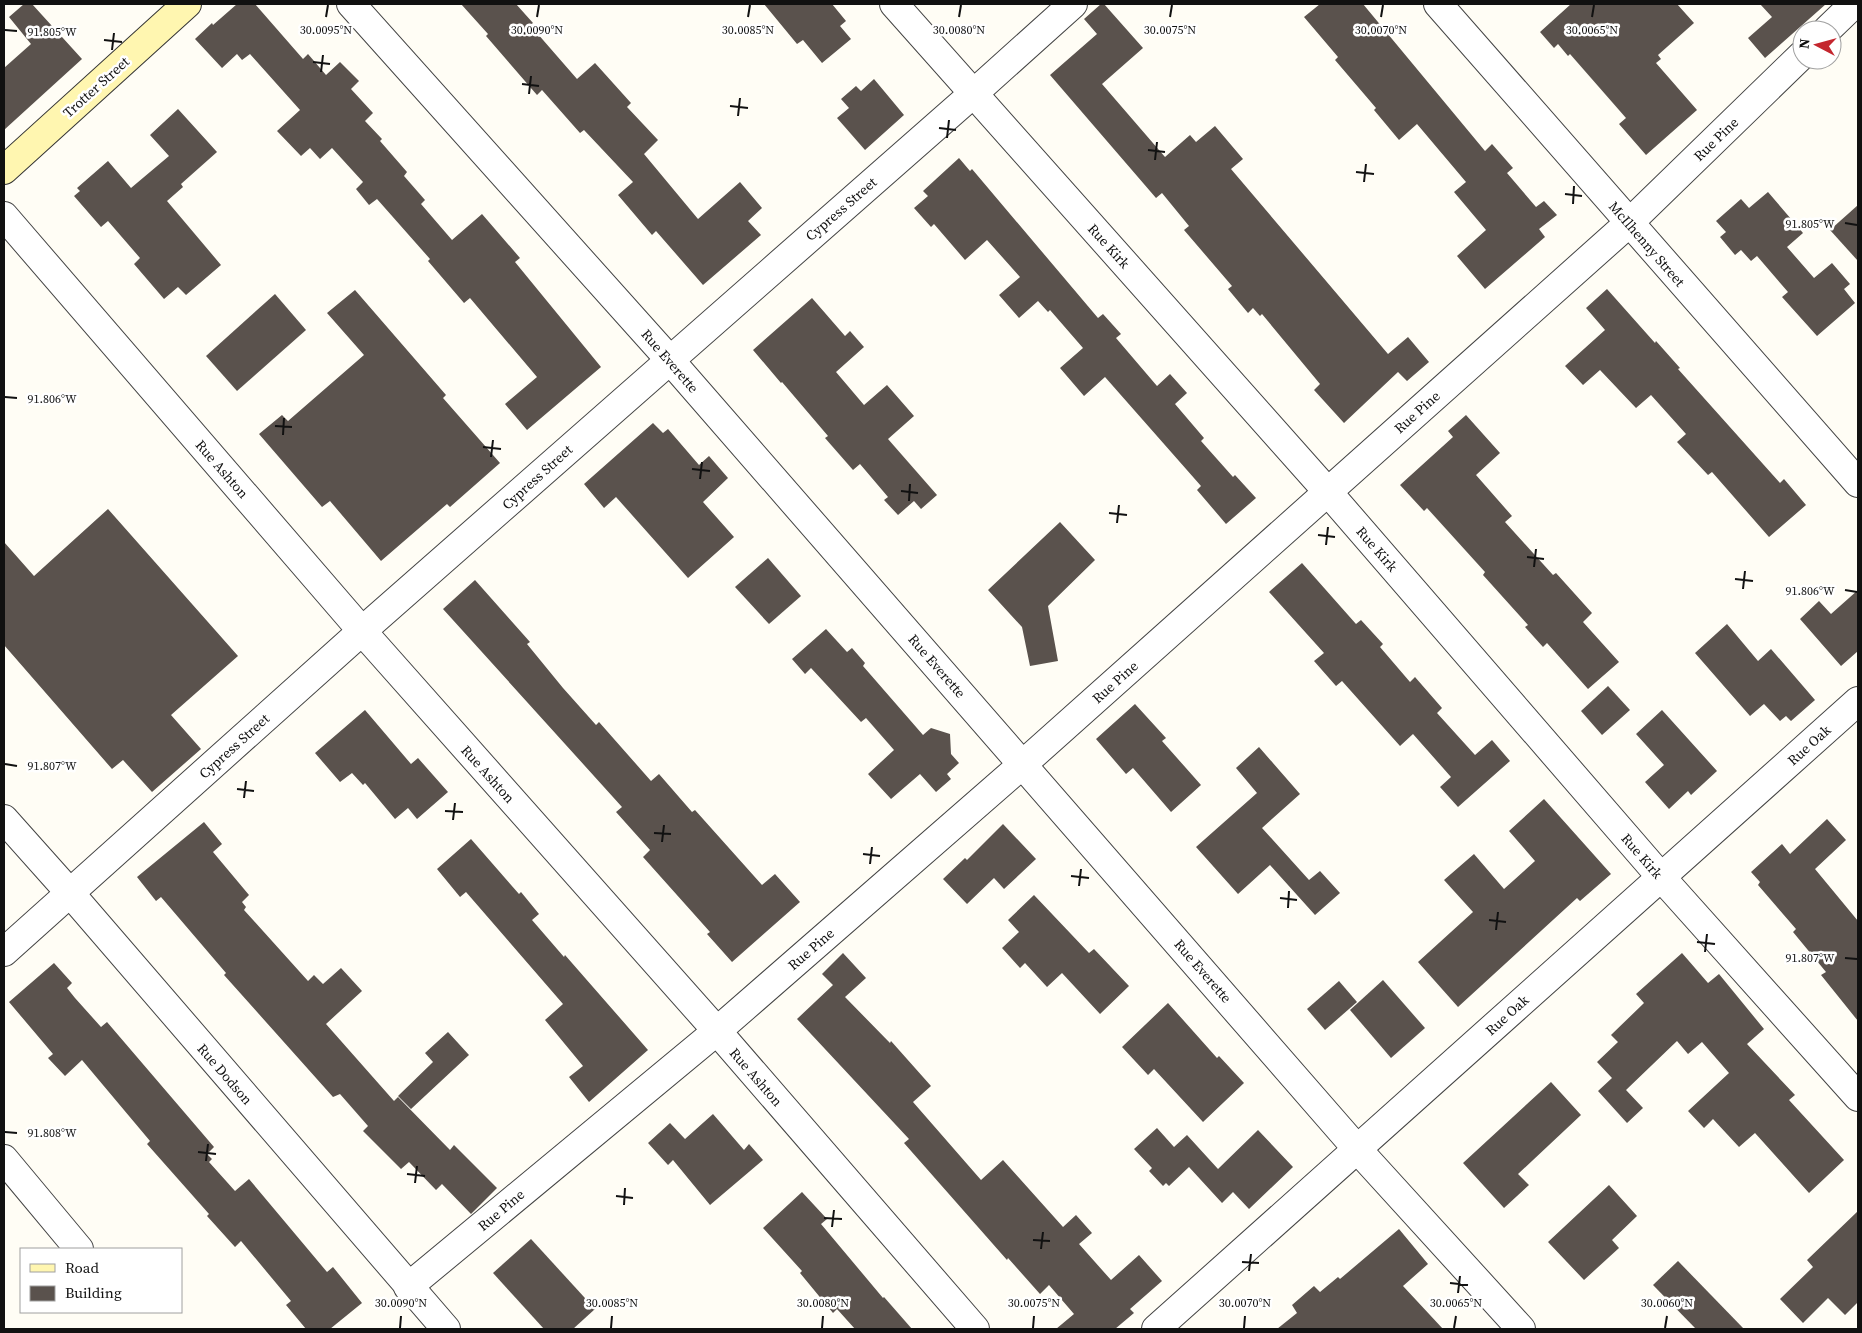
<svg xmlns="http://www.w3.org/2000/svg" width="1862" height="1333" font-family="'Source Serif 4',serif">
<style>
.building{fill:#5a524d}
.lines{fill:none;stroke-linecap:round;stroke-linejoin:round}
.street-casing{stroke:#444;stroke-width:30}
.secondary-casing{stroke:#333;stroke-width:30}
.street{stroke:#fff;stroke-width:28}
.secondary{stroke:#fff6b0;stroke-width:28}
.ticks{fill:none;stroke:#111;stroke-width:2}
.labels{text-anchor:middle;stroke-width:5;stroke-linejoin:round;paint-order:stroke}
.street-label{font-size:14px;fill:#111;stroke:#fff}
.ticks-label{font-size:12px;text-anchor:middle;fill:#111;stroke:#fff;stroke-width:5;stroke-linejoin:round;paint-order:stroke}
</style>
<rect width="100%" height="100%" fill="#fffdf5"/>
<g class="building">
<path d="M24,4H32L82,59L4,130V68L31,44L9,17Z"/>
<path d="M237,4H255L303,59L308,54L326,75L340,62L359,81L351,89L373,113L365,121L382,139L380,141L407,172L404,176L425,200L421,204L452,240L482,214L520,258L515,262L601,367L527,430L505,404L537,377L470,298L464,303L428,261L430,259L377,199L369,205L356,189L363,182L332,148L320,159L310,148L301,156L277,131L300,110L250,54L242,60L237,54L222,68L195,39L212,23L213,25Z"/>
<path d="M461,4H516L533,23L530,25L577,79L595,63L631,103L627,107L658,140L644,154L698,219L740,182L762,208L748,221L761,235L703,285L656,231L652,235L618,195L633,182L584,130L580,133L542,90L537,95L486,36L488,34Z"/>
<path d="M764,4H832L846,21L840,26L851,39L822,63L803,40L797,44Z"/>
<path d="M1101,4H1104L1143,48L1102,84L1165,157L1190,135L1196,142L1215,126L1243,159L1231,169L1388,354L1408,337L1429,362L1407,381L1398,372L1344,423L1314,390L1320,384L1262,314L1260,316L1253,308L1248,313L1228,289L1232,286L1184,230L1189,226L1162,193L1156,198L1050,75L1097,34L1084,19Z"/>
<path d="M1320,4H1363L1485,151L1492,144L1513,168L1507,173L1536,207L1544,201L1557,215L1539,229L1545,237L1485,289L1457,256L1486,230L1454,192L1466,182L1417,124L1399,140L1374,110L1376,108L1335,60L1338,57L1304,17Z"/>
<path d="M1571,4H1677L1694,23L1658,55L1661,59L1656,63L1697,110L1646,155L1619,124L1626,118L1570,54L1568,56L1558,44L1554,48L1540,32Z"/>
<path d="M1760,4H1826L1765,58L1748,38L1772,17Z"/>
<path d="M874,79L904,115L865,150L837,118L849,108L841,99L856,86L861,91Z"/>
<path d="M178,109L217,152L181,184L183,187L167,201L221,265L186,295L178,287L164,299L134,264L140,258L108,221L101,227L74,196L80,191L77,188L108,161L131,188L169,156L150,135Z"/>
<path d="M959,158L970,171L972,169L1098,318L1103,314L1121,334L1116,338L1157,386L1170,374L1187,393L1175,404L1204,438L1201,441L1233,477L1235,475L1256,498L1226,524L1197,490L1201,486L1105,377L1084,396L1060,368L1083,348L1050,310L1048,312L1038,301L1019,318L999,295L1020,277L987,240L965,260L934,224L931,227L914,208L928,196L923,191Z"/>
<path d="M1768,192L1803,233L1787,247L1814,278L1832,263L1850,284L1844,289L1855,303L1817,336L1782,297L1788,292L1757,256L1751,261L1741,250L1735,255L1720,237L1726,232L1716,221L1741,199L1749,208Z"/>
<path d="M1858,205V261L1830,230Z"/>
<path d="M1607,289L1655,343L1656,341L1680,368L1678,369L1780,483L1784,479L1806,505L1769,537L1712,472L1708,475L1677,442L1686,434L1651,395L1636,408L1600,370L1583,385L1565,366L1605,330L1586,308Z"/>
<path d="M355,290L446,395L443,398L500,463L450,507L447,504L381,561L330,501L322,507L259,434L282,415L288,421L364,355L327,313Z"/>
<path d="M275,294L306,330L237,391L206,356Z"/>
<path d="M812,298L845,336L850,331L864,347L836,372L864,405L887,385L914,416L888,439L937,495L921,509L914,501L898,515L884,500L888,497L860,464L853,470L825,438L828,436L782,382L781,383L753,350Z"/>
<path d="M1466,415L1500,453L1476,475L1512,516L1505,522L1553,575L1556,573L1592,613L1583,622L1619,662L1588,689L1547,643L1543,647L1525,627L1528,625L1483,575L1485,572L1427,508L1424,511L1400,485L1453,437L1448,431Z"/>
<path d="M653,423L663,433L668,429L699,465L709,456L728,478L703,502L734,537L688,578L616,497L604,508L584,484Z"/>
<path d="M108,509L238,656L171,715L201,749L152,792L123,760L112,769L4,645V542L34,576Z"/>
<path d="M1060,522L1095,560L1048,606L1058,661L1030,666L1022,627L988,590Z"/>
<path d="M768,558L801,596L769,624L735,587Z"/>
<path d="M1302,563L1356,624L1361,620L1383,644L1380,647L1410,682L1415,677L1442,708L1437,713L1475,755L1492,740L1510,761L1458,807L1440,787L1451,777L1413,734L1400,746L1342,681L1336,686L1314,661L1324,653L1269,592Z"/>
<path d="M475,580L530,642L527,644L563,688L596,725L599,722L651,781L659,774L692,812L695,810L762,885L775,874L800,902L732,962L707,934L710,932L643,857L650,850L616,812L622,807L443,609Z"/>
<path d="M1858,590V651L1841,666L1800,619L1819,601L1831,614Z"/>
<path d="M1727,624L1758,661L1771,649L1815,700L1791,721L1786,716L1780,721L1764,704L1750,716L1695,653Z"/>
<path d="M826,629L847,652L852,648L865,663L863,666L923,735L931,728L950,734L951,754L959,763L947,774L951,779L936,792L920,774L891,799L868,774L894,750L866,718L861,722L811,668L805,674L792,659Z"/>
<path d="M1608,686L1630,710L1602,735L1581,711Z"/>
<path d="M1135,704L1166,738L1162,741L1201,785L1171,812L1133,768L1126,774L1096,739Z"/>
<path d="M365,710L411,764L418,758L448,792L417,819L408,808L395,819L365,783L363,785L352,773L340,782L315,753Z"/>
<path d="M1662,710L1717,771L1691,795L1688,791L1669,809L1645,782L1664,765L1636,734Z"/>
<path d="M1259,747L1300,794L1262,828L1309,880L1320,871L1340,893L1315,915L1270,865L1238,894L1196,847L1257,793L1236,768Z"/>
<path d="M1544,799L1611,874L1580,901L1577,898L1458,1007L1418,962L1473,912L1444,880L1474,854L1504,889L1535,861L1509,831Z"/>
<path d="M1827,819L1846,840L1815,869L1858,921V1021L1821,975L1826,972L1793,932L1796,929L1758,885L1760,882L1751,872L1782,844L1790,854Z"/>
<path d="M204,822L222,844L213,852L249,895L242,902L246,907L244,910L308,981L314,975L323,984L341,968L362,991L326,1024L394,1101L398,1097L450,1150L454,1145L497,1188L471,1214L442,1184L436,1190L409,1162L401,1169L363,1131L368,1126L340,1094L333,1097L224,975L226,973L161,897L156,901L137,877Z"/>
<path d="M1003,824L1036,859L1004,889L994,878L967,904L943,879L965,858L967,860Z"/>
<path d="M471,839L519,894L521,892L539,914L532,920L564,957L565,955L648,1050L589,1102L569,1077L583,1066L545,1020L563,1004L466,892L460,897L437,869Z"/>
<path d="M1034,895L1089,953L1094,949L1129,986L1100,1014L1062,973L1047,987L1025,963L1020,968L1002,948L1019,932L1008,920Z"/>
<path d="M843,953L866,978L845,997L890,1043L891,1041L931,1086L913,1102L981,1180L1003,1160L1063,1227L1076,1215L1092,1233L1079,1244L1111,1280L1139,1255L1162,1281L1130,1309L1134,1313L1115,1329H1056L1074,1314L1049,1285L1040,1294L1008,1258L1007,1260L904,1143L909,1139L797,1019L833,985L822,974Z"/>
<path d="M1682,953L1708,983L1719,974L1764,1029L1747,1044L1795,1095L1789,1100L1844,1160L1809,1193L1755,1133L1739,1147L1713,1119L1704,1128L1688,1111L1729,1073L1702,1042L1688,1054L1677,1041L1626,1090L1643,1108L1627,1123L1598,1091L1612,1078L1597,1062L1618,1042L1611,1035L1644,1003L1636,994Z"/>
<path d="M54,963L72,983L67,988L75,998L101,1027L107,1022L214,1147L207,1154L212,1159L209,1162L235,1191L249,1179L327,1272L333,1267L362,1303L330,1329H306L286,1305L291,1301L241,1241L235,1247L207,1216L209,1214L147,1144L150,1141L82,1060L65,1076L48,1058L53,1054L9,1002Z"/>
<path d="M1383,980L1425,1028L1391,1058L1350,1010Z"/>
<path d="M1339,981L1357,1002L1325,1030L1307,1009Z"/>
<path d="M1168,1003L1217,1058L1219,1056L1244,1083L1203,1122L1154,1069L1148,1075L1122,1047Z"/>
<path d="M448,1032L469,1055L411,1109L398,1096L433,1062L425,1053Z"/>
<path d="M1551,1082L1581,1115L1518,1174L1529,1185L1504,1208L1463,1163Z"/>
<path d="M713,1114L744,1150L749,1144L763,1160L710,1205L673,1160L668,1165L648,1143L670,1123L685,1139Z"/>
<path d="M1157,1128L1174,1147L1187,1135L1218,1169L1258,1130L1293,1167L1249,1209L1233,1192L1222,1203L1189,1167L1169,1186L1166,1183L1163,1186L1149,1171L1152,1168L1134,1149Z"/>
<path d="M1609,1185L1637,1216L1612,1240L1619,1248L1584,1280L1548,1242Z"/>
<path d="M802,1192L827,1219L821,1224L883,1298L884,1297L912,1329H855L837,1309L833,1313L800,1273L802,1271L763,1228Z"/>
<path d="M1858,1211V1302L1845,1315L1828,1298L1803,1323L1780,1299L1813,1267L1807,1260Z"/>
<path d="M1399,1229L1428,1264L1403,1286L1443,1329H1277L1297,1313L1292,1305L1314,1286L1320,1292L1338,1277L1340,1279Z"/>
<path d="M531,1239L595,1309L573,1329H544L493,1273Z"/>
<path d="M1678,1261L1744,1329H1696L1653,1285Z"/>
</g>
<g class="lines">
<g class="street-casing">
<g id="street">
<path d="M351,4L669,359L1358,1150L1521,1329"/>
<path d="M894,4L1327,491L1661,877L1858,1097"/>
<path d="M1438,4L1858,483"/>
<path d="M1827,30L1854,4"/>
<path d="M4,216L362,631L717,1031L975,1329"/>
<path d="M4,819L70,893L446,1329"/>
<path d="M4,952L362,631L974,93L1073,4"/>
<path d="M4,1159L79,1249"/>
<path d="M408,1287L717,1031L1023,764L1629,223L1802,55"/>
<path d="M1156,1329L1858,701"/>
</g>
</g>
<g class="secondary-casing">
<path id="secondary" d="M4,170L187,4"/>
</g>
<use href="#street" class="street"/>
<use href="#secondary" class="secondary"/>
</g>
<path class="ticks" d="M326,17L328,5M537,17L539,5M748,17L750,5M959,17L961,5M1170,17L1172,5M1381,17L1383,5M1592,17L1594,5M5,30L17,31M104,40L122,42M112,50L114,33M313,62L330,64M321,72L323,55M522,84L539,86M529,94L531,76M730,106L748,108M738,116L740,98M939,128L956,130M947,138L949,120M1148,150L1165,152M1155,160L1157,142M1356,172L1374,174M1364,182L1366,164M1565,194L1582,196M1573,204L1574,186M1845,223L1857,225M5,397L17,398M275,426L292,427M283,435L284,418M483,447L501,449M491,457L493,440M692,469L710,471M700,479L702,462M901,491L918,493M909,501L910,484M1109,513L1127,515M1117,523L1119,505M1318,535L1335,537M1326,545L1328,527M1527,557L1544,559M1534,567L1536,549M1735,579L1753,581M1743,589L1745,571M1845,590L1857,592M5,764L17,766M237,789L254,791M244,798L246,781M445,811L463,812M453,820L455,803M654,833L671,834M662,842L664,825M863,854L880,856M870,864L872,847M1071,876L1089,878M1079,886L1081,869M1280,898L1297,900M1288,908L1289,891M1489,920L1506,922M1496,930L1498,912M1697,942L1715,944M1705,952L1707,934M1845,958L1857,959M5,1132L17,1133M198,1152L216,1154M206,1161L208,1144M407,1174L425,1176M415,1183L417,1166M616,1196L633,1198M624,1205L625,1188M824,1218L842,1219M832,1227L834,1210M1033,1240L1050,1241M1041,1249L1043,1232M1242,1262L1259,1263M1249,1271L1251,1254M1450,1283L1468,1285M1458,1293L1460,1276M400,1328L401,1316M611,1328L612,1316M822,1328L823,1316M1033,1328L1034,1316M1244,1328L1245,1316M1454,1328L1456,1316M1665,1328L1667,1316"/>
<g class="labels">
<g class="street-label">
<text transform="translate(96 87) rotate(-42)" y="5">Trotter Street</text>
<text transform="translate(1716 139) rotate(-44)" y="5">Rue Pine</text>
<text transform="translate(841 209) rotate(-41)" y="5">Cypress Street</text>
<text transform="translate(1647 244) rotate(49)" y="5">McIlhenny Street</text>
<text transform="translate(1109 246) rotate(48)" y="5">Rue Kirk</text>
<text transform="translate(670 361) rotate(49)" y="5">Rue Everette</text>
<text transform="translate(1417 412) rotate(-42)" y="5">Rue Pine</text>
<text transform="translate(222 469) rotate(49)" y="5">Rue Ashton</text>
<text transform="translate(537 477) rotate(-42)" y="5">Cypress Street</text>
<text transform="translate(1377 549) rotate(49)" y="5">Rue Kirk</text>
<text transform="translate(937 666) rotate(49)" y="5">Rue Everette</text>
<text transform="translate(1115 682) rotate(-42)" y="5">Rue Pine</text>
<text transform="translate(1809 745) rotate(-42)" y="5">Rue Oak</text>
<text transform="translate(234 746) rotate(-42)" y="5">Cypress Street</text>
<text transform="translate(488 774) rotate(48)" y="5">Rue Ashton</text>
<text transform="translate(1642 856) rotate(49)" y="5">Rue Kirk</text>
<text transform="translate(811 949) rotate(-41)" y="5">Rue Pine</text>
<text transform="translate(1203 971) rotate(49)" y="5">Rue Everette</text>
<text transform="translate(1507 1015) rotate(-42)" y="5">Rue Oak</text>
<text transform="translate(225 1074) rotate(49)" y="5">Rue Dodson</text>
<text transform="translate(756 1077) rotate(49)" y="5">Rue Ashton</text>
<text transform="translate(501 1210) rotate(-40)" y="5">Rue Pine</text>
</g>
</g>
<g class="ticks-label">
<text x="326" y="34">30.0095°N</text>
<text x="537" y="34">30.0090°N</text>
<text x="748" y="34">30.0085°N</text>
<text x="959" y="34">30.0080°N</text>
<text x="1170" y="34">30.0075°N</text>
<text x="1381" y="34">30.0070°N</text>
<text x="1592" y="34">30.0065°N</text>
<text x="52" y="36">91.805°W</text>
<text x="1810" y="228">91.805°W</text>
<text x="52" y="403">91.806°W</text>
<text x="1810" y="595">91.806°W</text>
<text x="52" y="770">91.807°W</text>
<text x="1810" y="962">91.807°W</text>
<text x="52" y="1137">91.808°W</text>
<text x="401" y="1307">30.0090°N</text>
<text x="612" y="1307">30.0085°N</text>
<text x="823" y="1307">30.0080°N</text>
<text x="1034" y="1307">30.0075°N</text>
<text x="1245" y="1307">30.0070°N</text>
<text x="1456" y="1307">30.0065°N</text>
<text x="1667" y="1307">30.0060°N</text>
</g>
<rect width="1862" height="1333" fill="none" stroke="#111111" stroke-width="10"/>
<rect x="20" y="1248" width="162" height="65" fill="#ffffff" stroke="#a0a0a0"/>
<rect x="30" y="1264" width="25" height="8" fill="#fff6b0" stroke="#a0a0a0"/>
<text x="65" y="1273" font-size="15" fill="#111111">Road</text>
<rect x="30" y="1286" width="25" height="15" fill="#5a524d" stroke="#a0a0a0"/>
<text x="65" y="1298" font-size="15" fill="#111111">Building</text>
<g transform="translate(1817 45) rotate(276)"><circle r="24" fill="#ffffff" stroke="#a0a0a0"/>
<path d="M0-4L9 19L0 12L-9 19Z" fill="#c4262e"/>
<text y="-8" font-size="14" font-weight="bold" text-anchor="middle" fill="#111111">N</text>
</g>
</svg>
